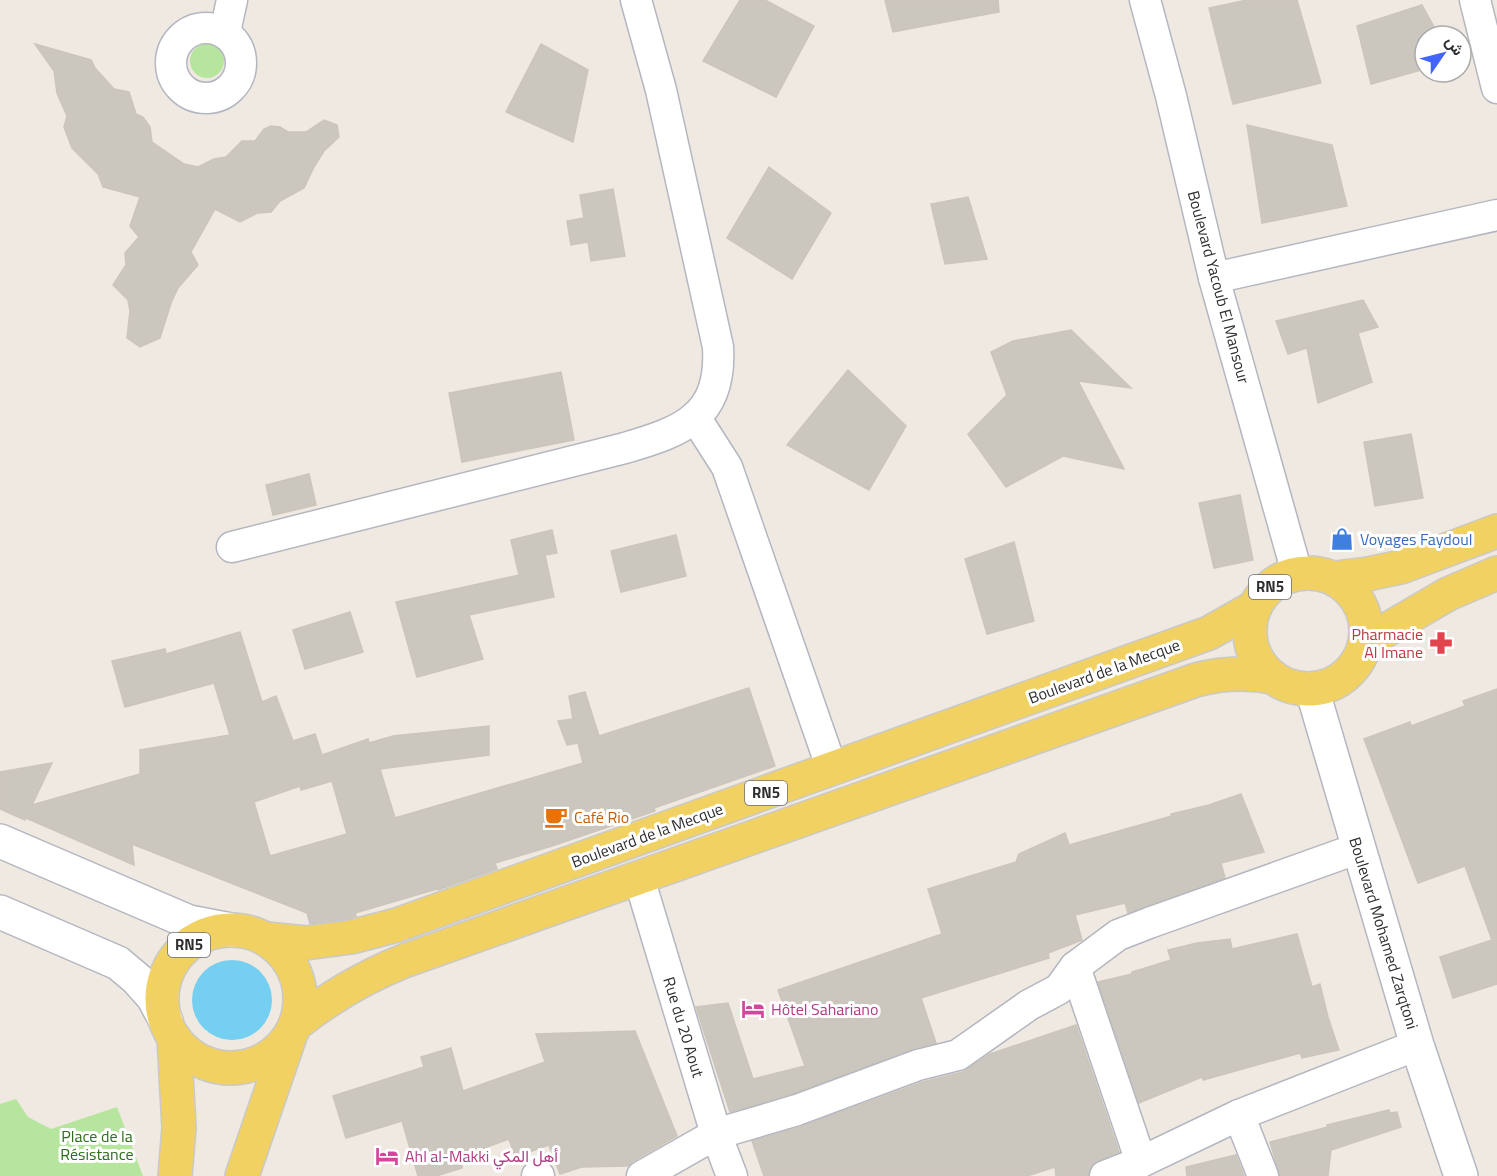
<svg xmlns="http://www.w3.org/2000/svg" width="1497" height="1176" font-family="'Titillium Web',Vazirmatn,sans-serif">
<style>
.green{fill:#b6e59e}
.water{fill:#75cff0}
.building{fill:#cbc7bf;stroke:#cbc5ba;stroke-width:1.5;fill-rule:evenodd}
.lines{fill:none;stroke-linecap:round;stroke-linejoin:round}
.minor-casing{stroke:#b4b7c1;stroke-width:33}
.tertiary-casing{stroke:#b4b7c1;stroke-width:36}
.primary-casing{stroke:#c9c9c9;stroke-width:36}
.minor{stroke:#fff;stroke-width:30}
.tertiary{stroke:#fff;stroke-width:33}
.primary{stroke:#f2d163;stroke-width:33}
.labels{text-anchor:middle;stroke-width:6;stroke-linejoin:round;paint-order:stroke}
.shield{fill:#fff;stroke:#6d6d6d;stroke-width:1.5}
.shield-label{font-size:15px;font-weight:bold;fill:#2e2e2e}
.street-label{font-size:16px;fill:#2e2e2e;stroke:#fff}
.shop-label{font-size:16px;fill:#366cbe;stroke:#fff;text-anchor:start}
.health-label{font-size:16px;fill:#be3a42;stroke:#fff;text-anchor:end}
.food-label{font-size:16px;fill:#c56008;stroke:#fff;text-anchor:start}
.hotel-label{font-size:16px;fill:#b23c85;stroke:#fff;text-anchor:start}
.park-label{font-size:16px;fill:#2c6e1b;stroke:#fff}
</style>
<rect width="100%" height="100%" fill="#efe9e1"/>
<g class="green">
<circle cx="207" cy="61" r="17"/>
<path d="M16,1099L28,1117L51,1129L117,1107L143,1176H0V1104Z"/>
</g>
<circle class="water" cx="232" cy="1000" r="40"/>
<g class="building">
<path d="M740,0H765L814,26L776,97L703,61Z"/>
<path d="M885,0H998L999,12L893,32Z"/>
<path d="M1247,0H1297L1321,83L1233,104L1209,8Z"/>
<path d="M1422,5L1439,36H1425V69L1371,84L1357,26Z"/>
<path d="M35,44L91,60L95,68L114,89L129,92L136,114L143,117L150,127L152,142L184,164L198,167L214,159L226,157L242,141H255L264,129L271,126L280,127L288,132H306L324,120L337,125L339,137L324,151L314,167L304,188L280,201L271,212L257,213L240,222L215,209L191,252L198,265L178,288L171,303L160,338L140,347L127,338L130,311L128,300L113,285L126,265L125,253L139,237L130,226L140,197L103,187L98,174L72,148L64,127L67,116L57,93L54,71Z"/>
<path d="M541,44L588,70L573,142L506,112Z"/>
<path d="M1247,125L1332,145L1347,206L1262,223Z"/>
<path d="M769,167L831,213L792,279L727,238Z"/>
<path d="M613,189L625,256L591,261L588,242L571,245L567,221L584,218L580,195Z"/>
<path d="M968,197L987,259L945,264L931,204Z"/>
<path d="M1363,300L1378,327L1358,333L1372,382L1318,403L1307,348L1288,354L1276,321Z"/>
<path d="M1071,330L1131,388L1078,381L1124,469L1063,456L1006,487L968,434L1007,395L991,352L1013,341Z"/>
<path d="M848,370L906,426L869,490L787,445Z"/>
<path d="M561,372L574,440L462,462L449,393Z"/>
<path d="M1411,434L1423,498L1375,506L1364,442Z"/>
<path d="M309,474L316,505L273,515L266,485Z"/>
<path d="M1240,495L1253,560L1214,568L1199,503Z"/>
<path d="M552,530L557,553L545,555L554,597L469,615L483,659L417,677L396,602L519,575L511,540Z"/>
<path d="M676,535L686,576L621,592L611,551Z"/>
<path d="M1014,542L1034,621L987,634L965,559Z"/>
<path d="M350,612L363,652L305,669L293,630Z"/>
<path d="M240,632L262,702L276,696L293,741L315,734L322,755L368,739L369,743L393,736L489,726V755L380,769L395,818L583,763L578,743L567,745L558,721L573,719L569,696L585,692L599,736L749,688L775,766L654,808L655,811L552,846L495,863L497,869L438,890L437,889L355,913L356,916L347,919L310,924L307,913L132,844L134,865L26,818L25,820L0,809V772L52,763L32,805L140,774V750L230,735L214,683L125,707L112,661L165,649L166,654ZM332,781L347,834L270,856L254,802L300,786L301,790Z"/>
<path d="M1497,689V984L1453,998L1440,957L1492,940L1465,866L1418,883L1364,739L1410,722L1411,726L1465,706L1463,701Z"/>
<path d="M1241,794L1264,852L1221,863L1225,878L1128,913L1125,903L1075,915L1082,940L1048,953L1049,958L921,998L936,1043L912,1049L792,1094L730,1112L696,1007L728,1003L753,1079L805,1066L778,990L942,934L928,889L1016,862L1019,854L1065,833L1069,845L1172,816L1171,814L1209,805Z"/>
<path d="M1297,934L1312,987L1320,984L1328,1017L1339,1050L1302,1058L1300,1053L1203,1080L1202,1077L1139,1103L1098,982L1132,974V972L1171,960L1168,950L1197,943L1230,939L1232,949Z"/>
<path d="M1076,1025L1119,1152L1099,1160L1092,1165L1088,1176H1056L1055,1167L1027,1176H764L752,1141L803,1126L923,1082L963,1072L990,1054Z"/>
<path d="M635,1031L677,1136L633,1161L628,1166L582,1167L560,1174L549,1145L515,1157L509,1139L462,1156V1168L436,1176H418L402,1121L346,1138L333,1096L424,1067L421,1057L451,1048L463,1091L545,1062L536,1034Z"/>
<path d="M1389,1110L1390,1113L1397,1112L1401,1127L1331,1150L1328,1176H1280L1270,1142L1328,1127L1327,1125Z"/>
<path d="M1236,1155L1244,1176H1187L1186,1167Z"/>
</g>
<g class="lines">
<g class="minor-casing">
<g id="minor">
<path d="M1145,0L1171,96L1214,278L1297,573"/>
<path d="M1475,0L1497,88"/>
<circle cx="206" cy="63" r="35"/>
<path d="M225,32L232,0"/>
<path d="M1214,278L1497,215"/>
<path d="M695,417L727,467L832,769"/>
<path d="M232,547L625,448C683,431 722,417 718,347L661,90L636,0"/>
<path d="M639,878L716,1134L732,1176"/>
<path d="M1075,967L1141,1162"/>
<path d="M1239,1115L1263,1176"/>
<path d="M537,1176H539"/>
<path d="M642,1176L716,1134L797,1110L918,1065L958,1055L1029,1005L1059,989L1075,967L1118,935L1149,923L1359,848"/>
<path d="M1105,1176L1141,1162L1239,1115L1417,1045"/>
</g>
</g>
<g class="tertiary-casing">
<g id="tertiary">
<path d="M1312,689L1417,1045L1461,1176"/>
<path d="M0,841L189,922L231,930"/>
<path d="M0,912L118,963L137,979L153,997L166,1021"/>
</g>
</g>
<g class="primary-casing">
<g id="primary">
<circle cx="1308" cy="631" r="58"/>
<path d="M1335,578L1368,574L1401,567L1497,531"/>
<path d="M1366,642L1448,594L1497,573"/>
<circle cx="231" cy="999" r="69"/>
<path d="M267,939L306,943L351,937L397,925L1209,633L1255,607"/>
<path d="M296,1024C330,997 364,977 404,961L1196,680C1223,673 1246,672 1273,677"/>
<path d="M174,1038L179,1128L175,1176"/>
<path d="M242,1176L289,1039"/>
</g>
</g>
<use href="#minor" class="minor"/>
<use href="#tertiary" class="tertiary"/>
<use href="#primary" class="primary"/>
</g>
<defs>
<g id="shop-bare" transform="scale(1.8)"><path d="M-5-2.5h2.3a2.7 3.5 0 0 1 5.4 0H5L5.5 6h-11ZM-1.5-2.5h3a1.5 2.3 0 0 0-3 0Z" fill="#3f7fe0" stroke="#fff" stroke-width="2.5" paint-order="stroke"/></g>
<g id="pharmacy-bare" transform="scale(1.8)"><path d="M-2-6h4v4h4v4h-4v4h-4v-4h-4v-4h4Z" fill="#e0444e" stroke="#fff" stroke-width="2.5" paint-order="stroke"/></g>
<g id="cafe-bare" transform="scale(1.8)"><path d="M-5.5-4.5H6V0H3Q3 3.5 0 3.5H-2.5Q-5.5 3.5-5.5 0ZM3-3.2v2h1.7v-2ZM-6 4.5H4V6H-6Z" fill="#e8710a" stroke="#fff" stroke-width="2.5" paint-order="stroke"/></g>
<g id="hotel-bare" transform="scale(1.8)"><path d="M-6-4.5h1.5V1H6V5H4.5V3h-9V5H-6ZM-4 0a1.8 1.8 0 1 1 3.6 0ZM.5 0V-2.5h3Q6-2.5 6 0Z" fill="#d1479c" stroke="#fff" stroke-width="2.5" paint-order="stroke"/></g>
</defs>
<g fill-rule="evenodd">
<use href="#shop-bare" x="1342" y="539"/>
<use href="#pharmacy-bare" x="1441" y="643"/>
<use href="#cafe-bare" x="556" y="817"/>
<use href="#hotel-bare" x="753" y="1009"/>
<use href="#hotel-bare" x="387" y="1156"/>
</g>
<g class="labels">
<g class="shield">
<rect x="1249" y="575" width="42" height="24" rx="4.5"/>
<rect x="745" y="781" width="42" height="24" rx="4.5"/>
<rect x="168" y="933" width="42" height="24" rx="4.5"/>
</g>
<g class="shield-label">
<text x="1270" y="592">RN5</text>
<text x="766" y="798">RN5</text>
<text x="189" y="950">RN5</text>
</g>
<g class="street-label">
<text transform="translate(1219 287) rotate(75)" y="6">Boulevard Yacoub El Mansour</text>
<text transform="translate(1104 671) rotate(-20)" y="6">Boulevard de la Mecque</text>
<text transform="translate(647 835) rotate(-20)" y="6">Boulevard de la Mecque</text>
<text transform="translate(1384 933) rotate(73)" y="6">Boulevard Mohamed Zarqtoni</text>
<text transform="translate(684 1027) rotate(73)" y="6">Rue du 20 Aout</text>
</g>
<g class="shop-label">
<text x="1360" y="545">Voyages Faydoul</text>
</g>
<g class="health-label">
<text x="1423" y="640">Pharmacie<tspan x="1423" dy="18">Al Imane</tspan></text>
</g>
<g class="food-label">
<text x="574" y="823">Café Rio</text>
</g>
<g class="hotel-label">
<text x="771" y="1015">Hôtel Sahariano</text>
<text x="405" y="1162">Ahl al-Makki أهل المكي</text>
</g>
<g class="park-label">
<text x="97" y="1142">Place de la<tspan x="97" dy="18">Résistance</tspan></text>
</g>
</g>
<g transform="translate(1443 54) rotate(55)"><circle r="28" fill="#ffffff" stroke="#ababab" stroke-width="1.5"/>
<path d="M0-4.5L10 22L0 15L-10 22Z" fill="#4264fb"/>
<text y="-9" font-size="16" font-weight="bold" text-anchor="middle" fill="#2e2e2e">ش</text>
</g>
</svg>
